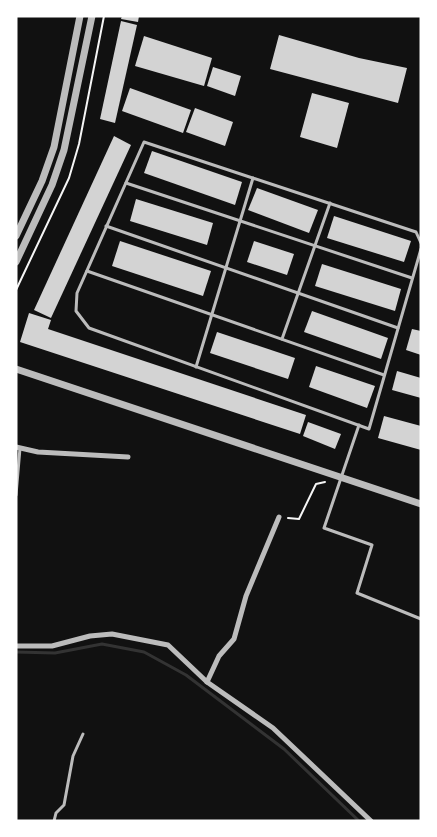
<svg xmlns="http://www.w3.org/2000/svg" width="437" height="837" font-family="'Public Sans',sans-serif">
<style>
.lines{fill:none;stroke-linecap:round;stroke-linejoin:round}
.stream{stroke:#333;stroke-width:3}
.building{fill:#d3d3d3}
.path{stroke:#f5f5f5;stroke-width:2}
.service{stroke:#bcbcbc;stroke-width:3}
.minor{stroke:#bcbcbc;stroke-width:5}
.tertiary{stroke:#bcbcbc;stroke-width:7}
</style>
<rect width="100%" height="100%" fill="#111"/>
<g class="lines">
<path class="stream" d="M16,652L55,653L102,644L144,652L186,675L284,749L359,821"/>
</g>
<g class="building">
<path d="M122,16H139L138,22L121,19Z"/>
<path d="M121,21L137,25L115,123L100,119Z"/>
<path d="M279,35L359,58L407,68L398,103L270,69Z"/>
<path d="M144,36L212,58L204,86L135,66Z"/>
<path d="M213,67L241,76L235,96L207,86Z"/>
<path d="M130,88L191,110L183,133L122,111Z"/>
<path d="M312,93L349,103L337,148L300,137Z"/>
<path d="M195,108L233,122L225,146L186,132Z"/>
<path d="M114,136L131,145L51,318L34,310Z"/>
<path d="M152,151L242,182L235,205L144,173Z"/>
<path d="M257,188L318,210L309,233L248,210Z"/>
<path d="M136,199L213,223L207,245L130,221Z"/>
<path d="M334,216L411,241L404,262L327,238Z"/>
<path d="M120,241L211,271L203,296L112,266Z"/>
<path d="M254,241L294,254L287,275L247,262Z"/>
<path d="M322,264L401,289L395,311L315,286Z"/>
<path d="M312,311L388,338L381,359L304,332Z"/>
<path d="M29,313L51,320L48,329L306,415L300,434L20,342Z"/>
<path d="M412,329L421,331V355L406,350Z"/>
<path d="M217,332L295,358L288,379L210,353Z"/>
<path d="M316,366L375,386L367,408L309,387Z"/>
<path d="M397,371L421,378V398L392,390Z"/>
<path d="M384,416L421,426V450L378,438Z"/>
<path d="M308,422L341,434L335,449L303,436Z"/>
</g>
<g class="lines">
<g class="path">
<path d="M16,290L69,178L79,144L104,16"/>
<path d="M288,518L299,519L316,484L325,482"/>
</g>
<g class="service">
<path d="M126,183L412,278"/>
<path d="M106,226L398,328"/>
<path d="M421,243L416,232L144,142L77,293L76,311L89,328L369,429L421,249"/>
<path d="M87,271L384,375"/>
<path d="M282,339L330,203"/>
<path d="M196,367L253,178"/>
<path d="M359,425L324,528L372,545L357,593L421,619"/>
<path d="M16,495L20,448"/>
<path d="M54,821L56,813L64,805L73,756L83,734"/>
</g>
<g class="minor">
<path d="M16,447L38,452L128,457"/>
<path d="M16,646H52L90,636L112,634L168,645L207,682L273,728L371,821"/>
<path d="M207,682L219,656L234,639L246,596L279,517"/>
</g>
<g class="tertiary">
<path d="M16,236L42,181L54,147L80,16"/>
<path d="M16,262L52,185L64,150L92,16"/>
<path d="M16,369L421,504"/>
</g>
</g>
<rect width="437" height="837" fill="none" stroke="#ffffff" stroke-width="35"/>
</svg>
